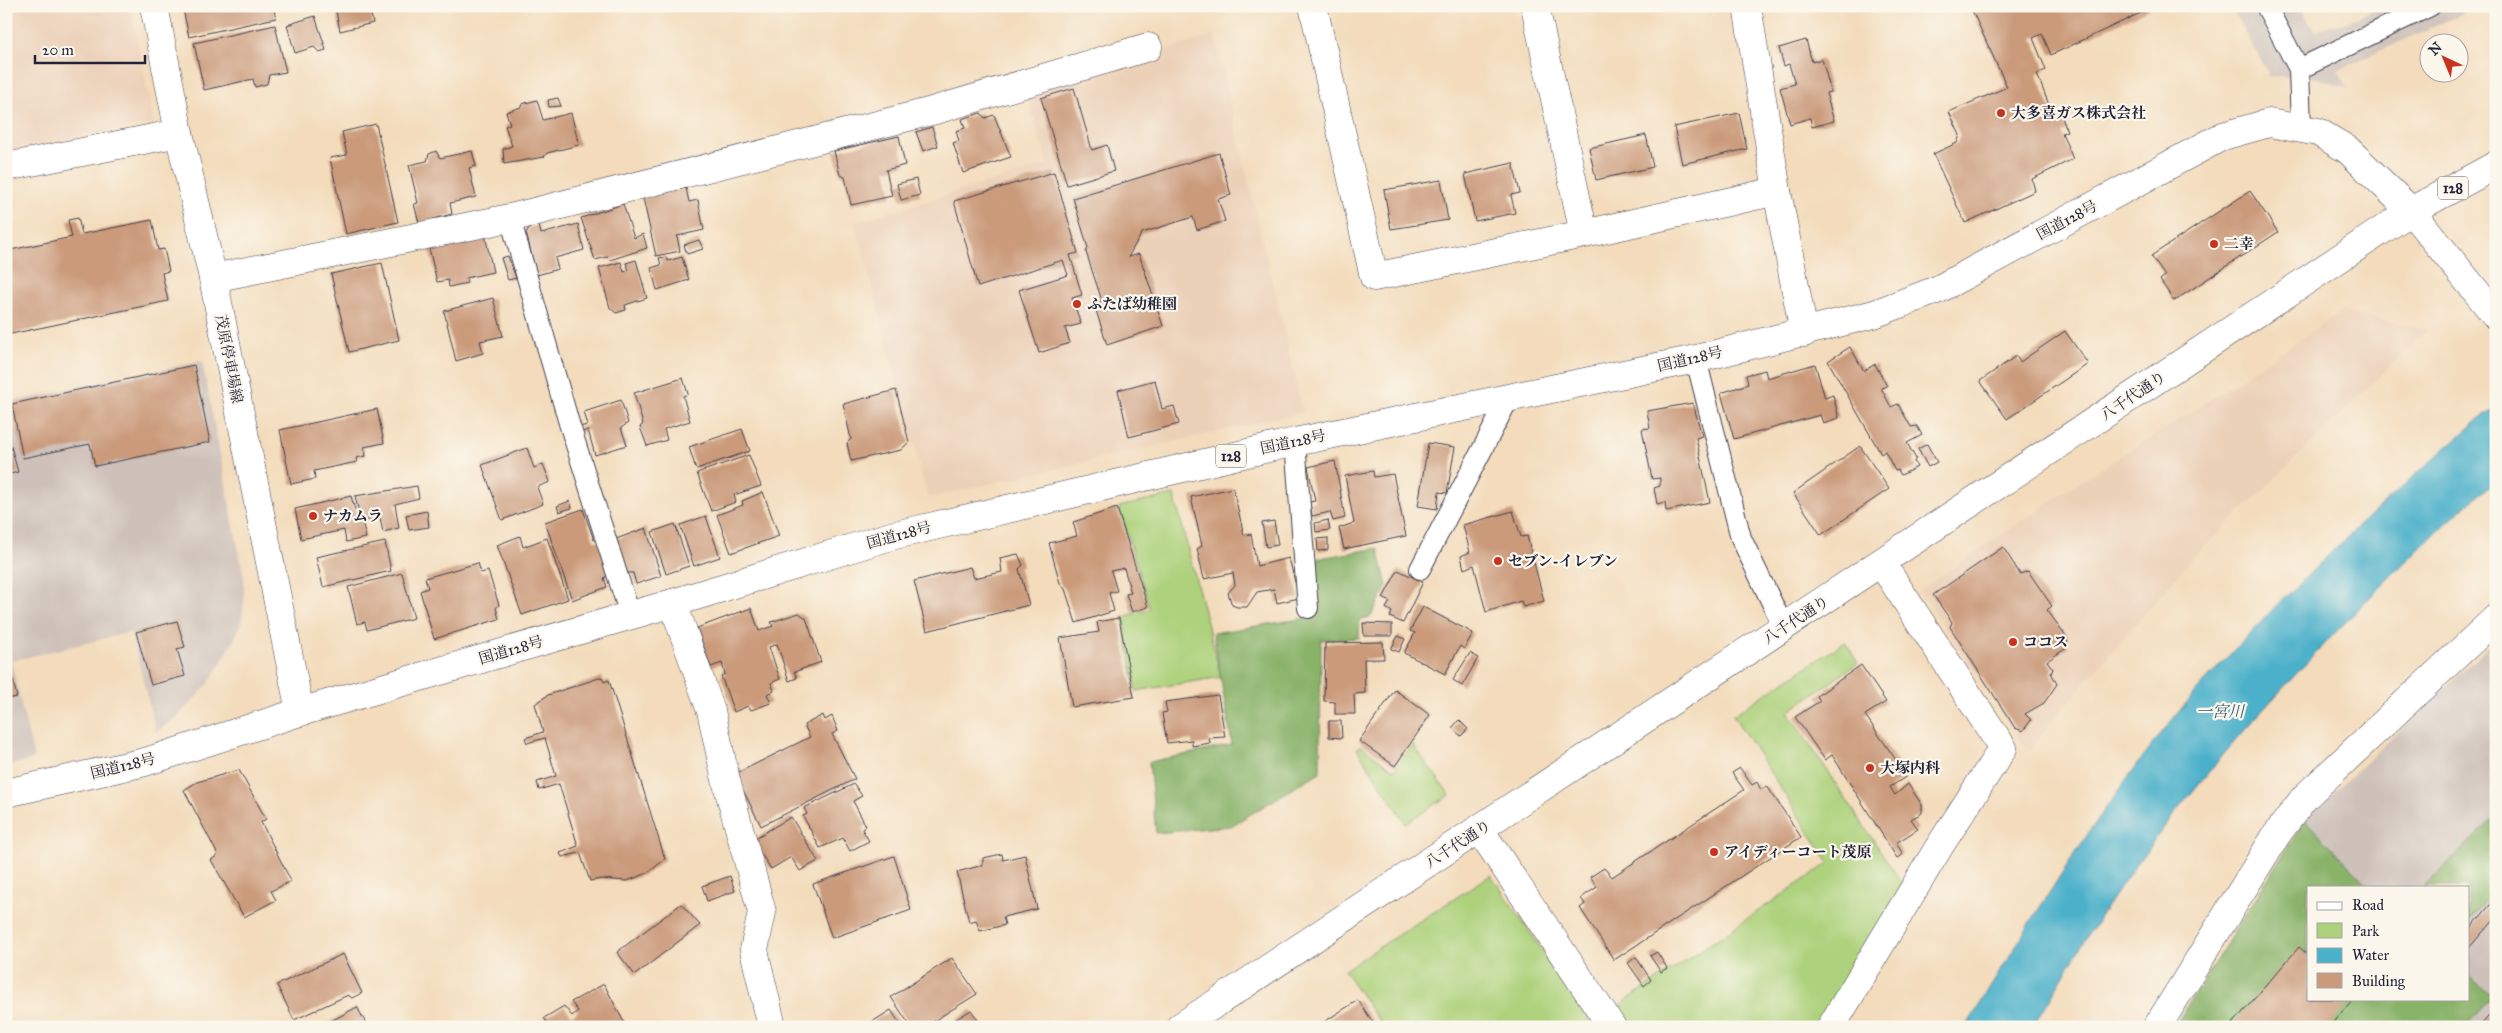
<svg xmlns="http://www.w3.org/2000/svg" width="2502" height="1033" font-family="'IM FELL Great Primer','Noto Serif JP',serif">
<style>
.built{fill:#ecd1b9}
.industrial{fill:#cec1b9;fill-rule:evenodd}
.green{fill:#add17b;stroke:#687a5b}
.forest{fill:#8ab36b;stroke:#566a53}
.water{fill:#4bb0ca;stroke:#366982}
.building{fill:#ca9a7a}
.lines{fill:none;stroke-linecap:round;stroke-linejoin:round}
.lane-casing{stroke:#413e4e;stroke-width:22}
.street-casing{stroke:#413e4e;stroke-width:29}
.secondary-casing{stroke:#413e4e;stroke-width:29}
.highway-casing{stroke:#413e4e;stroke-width:29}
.lane{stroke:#fff;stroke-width:20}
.street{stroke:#fff;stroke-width:28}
.secondary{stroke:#fff;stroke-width:28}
.highway{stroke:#fff;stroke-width:28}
.poi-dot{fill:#c8321e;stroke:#fbf7ec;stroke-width:2}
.labels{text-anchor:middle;stroke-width:4.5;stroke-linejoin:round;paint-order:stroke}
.shield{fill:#fbf7ec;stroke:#636270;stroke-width:1}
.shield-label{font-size:14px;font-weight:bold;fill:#22223b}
.poi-label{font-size:15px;font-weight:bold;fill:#22223b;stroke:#fbf7ec;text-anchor:start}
.street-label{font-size:15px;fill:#22223b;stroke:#fbf7ec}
.water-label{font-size:16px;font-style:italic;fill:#325b74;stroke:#fbf7ec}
</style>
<rect width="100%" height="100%" fill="#fbf7ec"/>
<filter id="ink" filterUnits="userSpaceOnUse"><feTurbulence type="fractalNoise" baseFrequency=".02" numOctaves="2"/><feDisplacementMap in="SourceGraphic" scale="10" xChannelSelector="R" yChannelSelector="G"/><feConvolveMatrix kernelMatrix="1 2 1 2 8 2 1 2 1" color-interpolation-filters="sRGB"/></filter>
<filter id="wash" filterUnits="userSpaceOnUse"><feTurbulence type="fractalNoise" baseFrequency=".0096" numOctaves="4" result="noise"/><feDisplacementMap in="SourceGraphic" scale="20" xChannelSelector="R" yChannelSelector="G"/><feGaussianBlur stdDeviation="1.12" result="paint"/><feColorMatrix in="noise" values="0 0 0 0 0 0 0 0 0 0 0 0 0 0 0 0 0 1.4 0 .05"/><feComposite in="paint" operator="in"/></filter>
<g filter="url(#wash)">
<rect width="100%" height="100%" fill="#f3dbbb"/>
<g class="built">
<path d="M6,6H130L154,123L6,151Z"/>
<path d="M1214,35L1303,412L928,498L855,222L1048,165L1027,93Z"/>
<path d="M2342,311L2427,330L2187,564L2046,728L2031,749L2022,744L1920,590L2069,489L2192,412Z"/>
</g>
<g class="industrial">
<path d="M2230,6H2300L2314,30L2345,23L2382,6H2479L2338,70L2347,86L2352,89L2317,78L2266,76L2269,74Z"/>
<path d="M202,361L244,578V601L241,624L233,642L209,683L176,718L156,732L131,632L11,661L34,759L6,766V391L9,402Z"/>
<path d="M2496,640V1027H2174L2305,820ZM2308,887H2468V999H2308Z"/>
</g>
<g class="green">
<path d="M1174,495L1221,677L1136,691L1123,617L1150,609L1119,507Z"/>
<path d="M1845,642L1858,663L1788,712L1903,885L1818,1027H1630L1617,1007L1829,863L1733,715Z"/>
<path d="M1360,745L1394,770L1413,745L1450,795L1406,823L1357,749Z"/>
<path d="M1491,875L1594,1027H1383L1344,970Z"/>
</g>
<g class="forest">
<path d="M1378,548L1387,586L1370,618L1360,619L1359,638L1321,640L1320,772L1231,826L1156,833L1149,762L1232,745L1213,633L1313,617L1315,559Z"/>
<path d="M2496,816V890L2468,922V887H2424Z"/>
<path d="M2305,820L2369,887H2308V999H2468V975L2492,996L2465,1027H2174Z"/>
</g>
<path class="water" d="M2496,407V481C2440,526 2389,577 2339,629C2251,720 2167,814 2098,920C2075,954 2055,991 2033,1027H1966C2037,911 2109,791 2199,688C2286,591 2383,502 2481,417Z"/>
<g id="blocks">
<g class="building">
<path d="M195,6H273L276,18L189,37L183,9Z"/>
<path d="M335,6H369L373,23L340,31Z"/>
<path d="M1970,6H2147L2149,9L2051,55L2042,34L2033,38L2046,70L2037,74L2054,118L2061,115L2067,131L2062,133L2073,159L2032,179L2035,191L1965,223L1933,154L1957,143L1960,135L1949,112L2007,87Z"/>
<path d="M315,16L326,50L319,52L314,47L295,53L287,25Z"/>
<path d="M275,25L286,72L269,75L267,84L255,87L253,79L204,90L194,43Z"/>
<path d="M1806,40L1812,62L1822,59L1831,92L1826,93L1834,121L1812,127L1810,118L1790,124L1780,88L1795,84L1789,64L1784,66L1779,48Z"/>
<path d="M1074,88L1092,150L1107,145L1114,171L1067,185L1041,98Z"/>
<path d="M558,98L561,106L549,107L548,100Z"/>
<path d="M537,100L543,120L571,113L579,145L547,153L544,157L504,164L503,149L512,146L505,126L510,124L506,112L521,107L522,104Z"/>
<path d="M981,113L985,118L994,115L1011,157L963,173L953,143L959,141L956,131L965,128L962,119Z"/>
<path d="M1739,113L1747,149L1682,164L1674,127Z"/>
<path d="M376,124L398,222L346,234L330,158L347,155L342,132Z"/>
<path d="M932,127L938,146L923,151L916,132Z"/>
<path d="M1646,135L1653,167L1596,180L1589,148Z"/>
<path d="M899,136L905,165L886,170L892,196L851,205L845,177L840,175L834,151Z"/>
<path d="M436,151L440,158L472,151L476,166L469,168L476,197L450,203L452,214L419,223L414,204L418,203L409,165L427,161L429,154Z"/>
<path d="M1219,153L1231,195L1218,199L1225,221L1197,230L1193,217L1142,233L1128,257L1139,254L1163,326L1107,345L1094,304L1102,301L1086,252L1088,248L1073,198Z"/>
<path d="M1513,163L1520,193L1511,195L1515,213L1475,221L1465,174Z"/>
<path d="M1054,172L1078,253L1070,255L1082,295L1072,298L1081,324L1065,328L1070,343L1039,353L1019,290L1068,275L1063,260L978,287L954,201Z"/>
<path d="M916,179L920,195L901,200L897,184Z"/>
<path d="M1441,180L1448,220L1391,229L1384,190Z"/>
<path d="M686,188L689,202L698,200L704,230L677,236L680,251L656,256L643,198Z"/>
<path d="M2250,191L2278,232L2174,301L2160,280L2165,276L2151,256Z"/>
<path d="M623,204L634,238L643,234L647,248L610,260L607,257L595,260L581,218Z"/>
<path d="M78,218L82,234L152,220L158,250L164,249L169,271L162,273L168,301L6,335V251L72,237L68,220Z"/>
<path d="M578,224L584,250L555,258L558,269L537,275L526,233L529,228L539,225L541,234Z"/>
<path d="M485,235L493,272L466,278L467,283L449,287L448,280L437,282L429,248Z"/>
<path d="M699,240L703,249L687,254L684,245Z"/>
<path d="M508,256L516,278L508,280L501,258Z"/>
<path d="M666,257L668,261L682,257L689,280L657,290L651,268L661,265L659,258Z"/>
<path d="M636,260L647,298L625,305L626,310L616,313L610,308L599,268L621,262L624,272L629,270L626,263Z"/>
<path d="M382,263L399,340L349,352L331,274Z"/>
<path d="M493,298L503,336L480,341L483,353L456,361L444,311Z"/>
<path d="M2065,331L2088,364L2007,419L1980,381L2016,356L2020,362Z"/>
<path d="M1850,347L1864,371L1875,364L1887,386L1881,388L1891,407L1898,404L1911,427L1917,426L1922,435L1907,443L1916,459L1914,461L1917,467L1901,475L1898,470L1895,471L1885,451L1881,454L1828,361Z"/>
<path d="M1815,364L1825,398L1833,395L1839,418L1823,423L1820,415L1734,439L1721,393L1748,384L1746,375L1765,370L1767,378Z"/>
<path d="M194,365L210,442L95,466L90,444L23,458L12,404Z"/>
<path d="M683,378L688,394L683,396L690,421L664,429L667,440L647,446L640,427L643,424L634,393Z"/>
<path d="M1155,380L1162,409L1174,406L1179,424L1129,437L1118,390Z"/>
<path d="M896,390L909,442L901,450L851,461L847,443L851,439L843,404Z"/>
<path d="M621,400L628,423L621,428L627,445L595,455L588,430L580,433L579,427L588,425L584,412Z"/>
<path d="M1693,403L1702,436L1696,438L1710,502L1666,511L1665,502L1657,504L1654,488L1660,486V478L1652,479L1642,429L1650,428L1647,411Z"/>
<path d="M377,409L384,443L364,447L366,456L356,458L357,462L314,471L315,479L291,484L280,430Z"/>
<path d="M742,429L750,451L696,469L689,447Z"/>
<path d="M10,443L18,472L6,475V444Z"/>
<path d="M1428,443L1455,447L1447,493L1439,492L1437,509L1418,506Z"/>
<path d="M1927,444L1937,462L1928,467L1918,449Z"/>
<path d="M1860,446L1889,489L1821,535L1793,493Z"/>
<path d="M527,448L534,468L543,464L550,482L537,487L543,504L502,520L482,465Z"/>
<path d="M749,455L761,486L734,495L736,502L711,511L697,473Z"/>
<path d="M1335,461L1345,518L1333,521L1330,512L1312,516L1310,502L1315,501L1308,467Z"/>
<path d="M1373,471L1374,477L1393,474L1406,536L1344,549L1339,528L1354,523L1345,476Z"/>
<path d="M417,486L419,498L395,504L399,528L383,532L380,518L362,521L366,538L346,542L344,530L301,539L295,509L351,496L355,510L358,509L355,496Z"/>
<path d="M1233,488L1244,535L1251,534L1257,566L1289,558L1299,598L1277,603L1274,589L1257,592L1247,607H1237L1232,605L1228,593L1235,585L1233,573L1204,579L1197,549L1202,546L1191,497Z"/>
<path d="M763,492L779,536L731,553L717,515L743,505L742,501Z"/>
<path d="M570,501L572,508L559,512L557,506Z"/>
<path d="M1117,508L1148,607L1132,612L1126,594L1131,593L1124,568L1111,571L1117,591L1109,593L1114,611L1076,623L1065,589L1060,583L1049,543L1077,536L1073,522Z"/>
<path d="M583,509L594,540L599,542L610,574L604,578L607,587L572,600L545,522Z"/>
<path d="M427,511L429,527L409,530L406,515Z"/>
<path d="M1513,511L1521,537L1527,536L1544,601L1523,607L1521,601L1486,612L1474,565L1464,569L1461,556L1470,552L1463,525Z"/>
<path d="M706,516L720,557L694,566L680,525Z"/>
<path d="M1328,520L1330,530L1316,532L1315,523Z"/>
<path d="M1274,521L1278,545L1266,547L1262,523Z"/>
<path d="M675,524L689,566L666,574L652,532Z"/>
<path d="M646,528L661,576L636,584L633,573H627L616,539Z"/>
<path d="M520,536L523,547L547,538L568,599L522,615L497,545Z"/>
<path d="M1328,538V550L1318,551L1317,539Z"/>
<path d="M385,542L391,571L323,587L316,557Z"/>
<path d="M2003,547L2020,574L2028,571L2052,606L2047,610L2067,637L2068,647L2047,661L2053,669L2051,673L2057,684L2044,703L2025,714L2031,720L2023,731L2015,728L1950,627L1952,622L1933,595Z"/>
<path d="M1018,554L1023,565L1019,569L1029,605L927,631L914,581L970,567L974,578L1002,572L1000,558Z"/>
<path d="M478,563L481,573L488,571L499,605L496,608L499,619L434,639L420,591L428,588L425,578Z"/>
<path d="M1398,570L1423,582L1403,623L1390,617L1392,612L1386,608L1390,602L1383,598Z"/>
<path d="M402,573L414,618L367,630L365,622L357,624L348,587Z"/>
<path d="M1423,607L1473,633L1464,649L1460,646L1445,674L1404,653L1415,633L1410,631Z"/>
<path d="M751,608L759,631L773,626L771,622L799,613L806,618L821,662L794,672L797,678L789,681L777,644L769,647L780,679L771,683L774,691L767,694L771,703L751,710L748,706L734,712L721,676L725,674L722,663L711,667L697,628Z"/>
<path d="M1119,618L1134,697L1072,707L1060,638L1099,632L1097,622Z"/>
<path d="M177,621L185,647L177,649L185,676L151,685L136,632Z"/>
<path d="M1363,623L1392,624V636H1364Z"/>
<path d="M1398,636L1405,639L1399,652L1391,649Z"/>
<path d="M1383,642L1384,659H1364L1365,693L1354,694L1355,714H1335V702L1324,701L1325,643Z"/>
<path d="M1470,653L1478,658L1462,686L1453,680Z"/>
<path d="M1861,665L1886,702L1865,715L1907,776L1890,787L1895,795L1908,784L1922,805V813L1911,819L1918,829L1896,843L1903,854L1897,858L1832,755L1825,760L1795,717L1820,701L1817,696Z"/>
<path d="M12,676L17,697L7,699L6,678Z"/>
<path d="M602,677L604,682L609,680L665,859L648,873L627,881L601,879L590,881L580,853L562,857L560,853L578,846L559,784L539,790L537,782L556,776L545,738L527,743L525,738L543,732L535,704L548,695Z"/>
<path d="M1395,690L1430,715L1395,766L1359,741Z"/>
<path d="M1218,695L1225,737L1209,738L1210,743L1192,746V740L1167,743L1162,713L1167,712L1165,702Z"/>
<path d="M823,715L825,720L832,716L838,731L832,734L855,779L761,826L735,774L810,737L804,725Z"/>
<path d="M1459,720L1468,729L1461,736L1452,728Z"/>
<path d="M1329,721H1341L1342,738L1329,737Z"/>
<path d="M1740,768L1752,785L1757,782L1761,790L1767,786L1801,837L1614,960L1580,908L1585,904L1581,898L1597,887L1590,877L1604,868L1612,877L1744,790L1732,773Z"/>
<path d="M239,770L266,819L261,822L291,881L271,891L276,900L244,917L211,860L218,855L184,790L197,782Z"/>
<path d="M854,784L862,796L853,801L866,826L862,829L869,841L850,851L843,838L820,848L803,816L807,814L804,808Z"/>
<path d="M791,817L818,861L800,871L791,857L771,869L752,840Z"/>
<path d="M1002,854L1003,860L1025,855L1037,909L1003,917L1005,925L980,931L976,920L969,922L957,872L983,865V858Z"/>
<path d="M894,856L911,910L832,938L813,884Z"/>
<path d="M730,876L735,891L707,901L702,886Z"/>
<path d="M2496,898V917L2468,949V931Z"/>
<path d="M681,904L700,925L635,975L617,952Z"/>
<path d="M2299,947L2308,955V999H2353L2329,1027H2230Z"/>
<path d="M1657,952L1667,968L1661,972L1650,956Z"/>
<path d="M343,954L362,993L352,998L348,995L294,1020L277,985Z"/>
<path d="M1636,957L1651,980L1644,986L1628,963Z"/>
<path d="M952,958L977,994L924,1027H911L891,997Z"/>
<path d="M604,984L626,1026L550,1027L544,1018L564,1006L572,1016L578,1011L571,1002Z"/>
<path d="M1358,1000L1376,1027H1316Z"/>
<path d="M357,1007L368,1027H320Z"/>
<path d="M2496,1008V1027H2479Z"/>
<path d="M891,1010L902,1027H864Z"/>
<path d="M971,1010L983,1027H959L955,1020Z"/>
</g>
</g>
</g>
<g filter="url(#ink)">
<use href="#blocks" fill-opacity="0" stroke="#413e4e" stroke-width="1"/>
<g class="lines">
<g class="lane-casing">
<g id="lane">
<path d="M2266,6L2299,69L2301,127"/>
<path d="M2299,69L2430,6"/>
<path d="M510,218L569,423L630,615"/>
<path d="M1696,359L1741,538L1784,628"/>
<path d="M1295,442L1308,608"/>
<path d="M1420,569L1509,398"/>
</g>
</g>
<g class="street-casing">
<g id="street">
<path d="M1313,6L1374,277L1584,234L1777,191"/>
<path d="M1535,6L1584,234"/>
<path d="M1747,6L1777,191L1804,333"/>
<path d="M6,167L179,133"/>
<path d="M213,278L510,218L932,111L1148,47"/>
<path d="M673,603L711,711L726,780L762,912L754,950L772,1027"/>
<path d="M1480,830L1612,1027"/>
<path d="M1831,1027L1939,847L2003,748L1882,564"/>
<path d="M2157,1027L2277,834L2304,798L2496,618"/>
</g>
</g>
<g class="secondary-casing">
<g id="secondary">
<path d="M154,6L179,133L213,278L300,712"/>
<path d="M1180,1027L2411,211L2496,316"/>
</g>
</g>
<g class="highway-casing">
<path id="highway" d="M6,793L145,762L300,712L673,603L891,536L1295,442L1696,359L1874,314L1939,289L2223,136L2269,123L2318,132L2348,150L2411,211L2496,165"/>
</g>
<use href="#lane" class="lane"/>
<use href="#street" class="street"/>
<use href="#secondary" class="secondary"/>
<use href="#highway" class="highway"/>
</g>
</g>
<g class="poi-dot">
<circle cx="2001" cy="113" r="5"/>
<circle cx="2214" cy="244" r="5"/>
<circle cx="1077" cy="304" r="5"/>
<circle cx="313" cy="516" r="5"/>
<circle cx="1498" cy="561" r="5"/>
<circle cx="2013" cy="642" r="5"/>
<circle cx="1870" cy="768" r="5"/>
<circle cx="1714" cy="852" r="5"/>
</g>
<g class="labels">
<g class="shield">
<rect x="2438" y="176.5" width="30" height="23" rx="4"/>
<rect x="1216" y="444.5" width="30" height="23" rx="4"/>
</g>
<g class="shield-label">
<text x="2453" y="193">128</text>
<text x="1231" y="461">128</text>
</g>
<g class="poi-label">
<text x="2011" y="118">大多喜ガス株式会社</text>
<text x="2224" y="249">二幸</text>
<text x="1087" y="309">ふたば幼稚園</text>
<text x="323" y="521">ナカムラ</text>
<text x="1508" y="566">セブン-イレブン</text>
<text x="2023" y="647">ココス</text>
<text x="1880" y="773">大塚内科</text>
<text x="1724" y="857">アイディーコート茂原</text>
</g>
<g class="street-label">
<text transform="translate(2067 220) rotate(-28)" y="5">国道128号</text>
<text transform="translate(229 359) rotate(79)" y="5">茂原停車場線</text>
<text transform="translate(1690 359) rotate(-13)" y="5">国道128号</text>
<text transform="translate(2133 396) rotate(-34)" y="5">八千代通り</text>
<text transform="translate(1293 442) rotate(-12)" y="5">国道128号</text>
<text transform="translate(899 535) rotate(-15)" y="5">国道128号</text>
<text transform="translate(1796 620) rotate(-33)" y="5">八千代通り</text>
<text transform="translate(511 650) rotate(-16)" y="5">国道128号</text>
<text transform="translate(123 766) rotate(-14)" y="5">国道128号</text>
<text transform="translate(1458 844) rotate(-33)" y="5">八千代通り</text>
</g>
<g class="water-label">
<text x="2220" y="717">一宮川</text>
</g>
</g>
<rect width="2502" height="1033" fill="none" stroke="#fbf7ec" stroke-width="25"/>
<rect x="2307" y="886" width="162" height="115" fill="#fbf7ec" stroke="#a4a2a5"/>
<rect x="2317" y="902" width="25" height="8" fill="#ffffff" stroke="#a4a2a5"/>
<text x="2352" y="910" font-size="15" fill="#22223b">Road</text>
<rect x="2317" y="923" width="25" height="15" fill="#add17b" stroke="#a4a2a5"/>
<text x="2352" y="936" font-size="15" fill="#22223b">Park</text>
<rect x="2317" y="948" width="25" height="15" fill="#4bb0ca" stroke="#a4a2a5"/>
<text x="2352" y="960" font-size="15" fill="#22223b">Water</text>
<rect x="2317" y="973" width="25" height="15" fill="#ca9a7a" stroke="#a4a2a5"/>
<text x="2352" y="986" font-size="15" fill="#22223b">Building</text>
<g transform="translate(2444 58) rotate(316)"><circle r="24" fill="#fbf7ec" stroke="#a4a2a5"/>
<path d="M0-4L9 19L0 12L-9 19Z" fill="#c8321e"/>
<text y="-8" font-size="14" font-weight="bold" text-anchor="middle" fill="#22223b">N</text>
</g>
<path d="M35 55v8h110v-8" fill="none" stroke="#22223b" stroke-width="2.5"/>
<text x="42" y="55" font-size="15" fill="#22223b" stroke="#fbf7ec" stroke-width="4" paint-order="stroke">20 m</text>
</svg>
